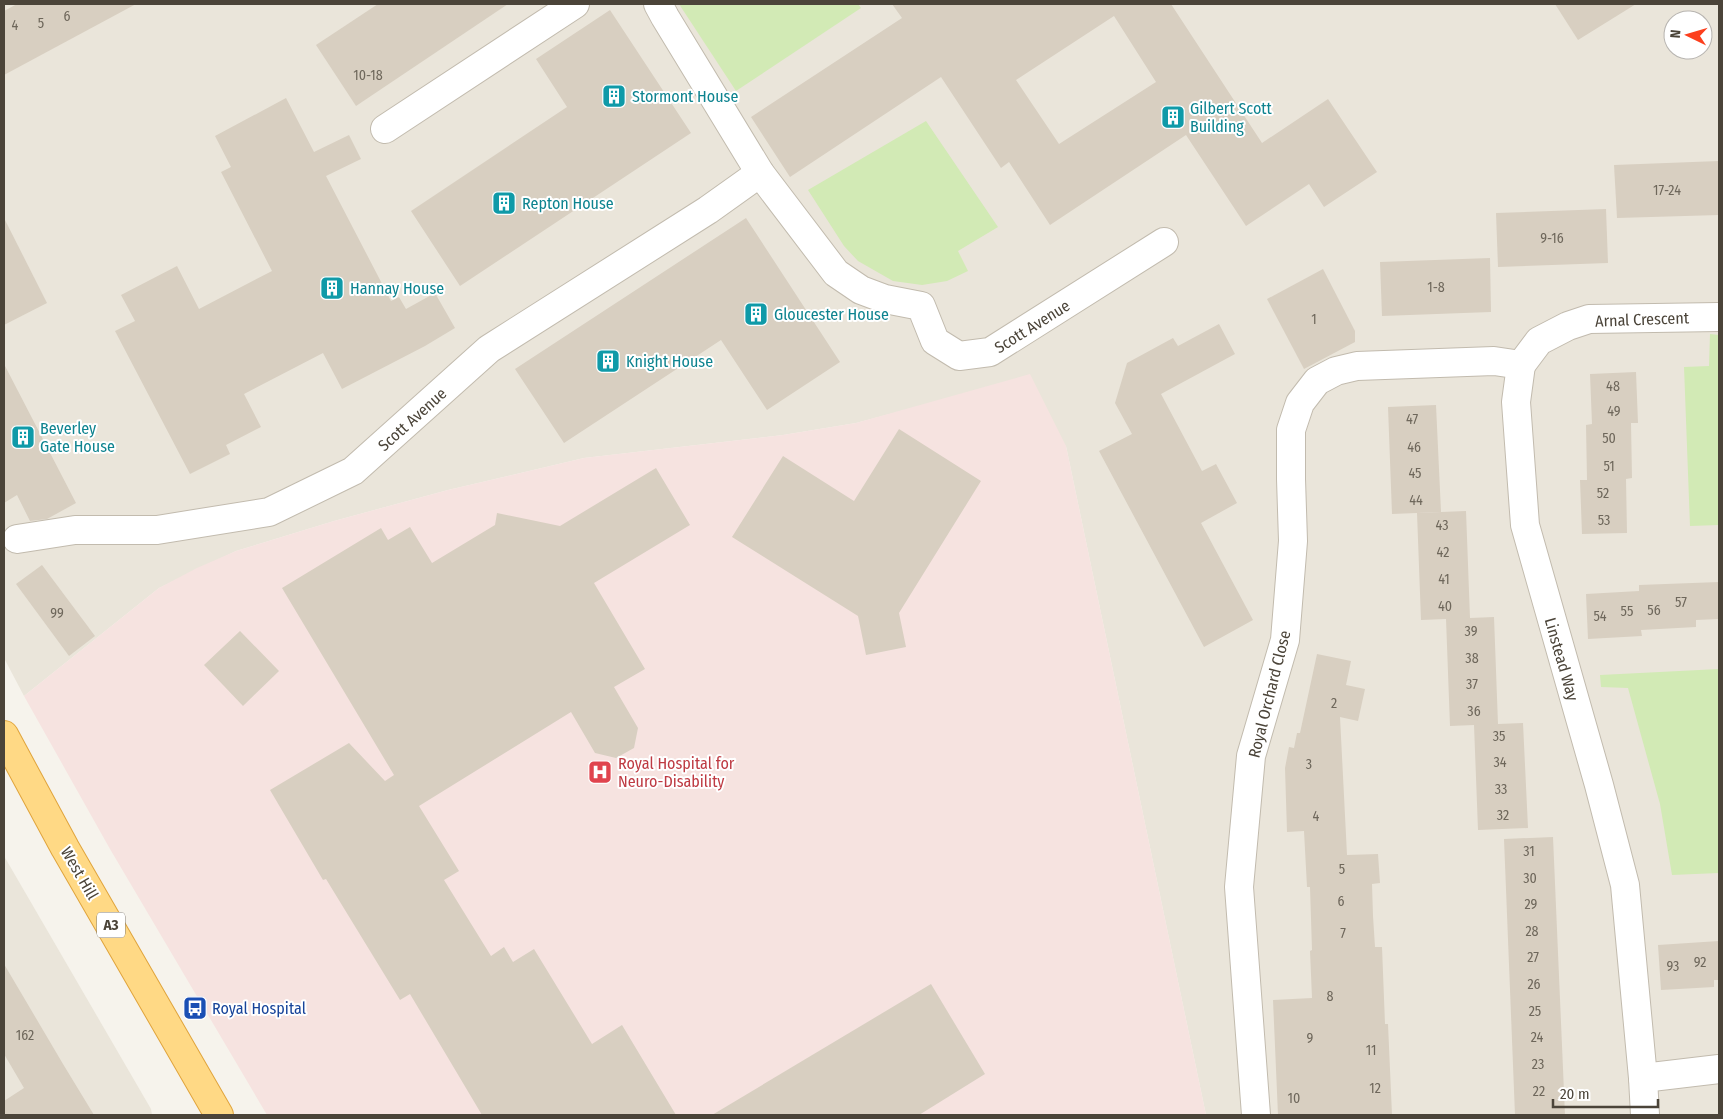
<svg xmlns="http://www.w3.org/2000/svg" width="1723" height="1119" font-family="'Fira Sans Condensed',sans-serif">
<style>
.residential{fill:#eae5da;fill-rule:evenodd}
.medical{fill:#f6e3e0}
.green{fill:#d2eab5}
.building{fill:#d8cfc1;fill-rule:evenodd}
.lines{fill:none;stroke-linecap:round;stroke-linejoin:round}
.minor-casing{stroke:#c2bbae;stroke-width:30}
.trunk-casing{stroke:#e0a43c;stroke-width:30}
.minor{stroke:#fff;stroke-width:28}
.trunk{stroke:#ffd985;stroke-width:28}
.labels{text-anchor:middle;stroke-width:4;stroke-linejoin:round;paint-order:stroke}
.number-label{font-size:14px;fill:#6e675b}
.shield{fill:#fff;stroke:#817c74;stroke-width:1}
.shield-label{font-size:15px;font-weight:bold;fill:#4b4439}
.culture-label{font-size:16px;fill:#0d838f;stroke:#fff;text-anchor:start}
.street-label{font-size:16px;fill:#4b4439;stroke:#fff}
.health-label{font-size:16px;fill:#be3a42;stroke:#fff;text-anchor:start}
.transit-label{font-size:16px;fill:#164399;stroke:#fff;text-anchor:start}
</style>
<rect width="100%" height="100%" fill="#f6f3ec"/>
<g class="residential">
<path d="M4,4H1719V1115H1206L1066,446L931,403L856,423L783,435L584,458L448,490L334,521L236,551L159,588L24,696L4,658ZM1673,20H1703V50H1673Z"/>
<path d="M4,856L151,1109L152,1115H4Z"/>
</g>
<path class="medical" d="M1030,374L1066,446L1206,1115H267L110,849L24,696L159,588L197,568L236,551L334,521L448,490L584,458L783,435L856,423Z"/>
<g class="green">
<path d="M679,4H858L861,8L736,91Z"/>
<path d="M926,121L998,227L958,251L968,271L947,281L922,285L893,281L858,261L844,246L808,190Z"/>
<path d="M1710,334L1719,335V525L1690,526L1684,367L1709,366Z"/>
<path d="M1719,669V873L1672,875L1660,804L1628,688L1601,687L1600,675Z"/>
</g>
<g class="building">
<path d="M17,4H136L4,75V11Z"/>
<path d="M378,4H508L356,106L316,45Z"/>
<path d="M892,4H1171L1262,143L1328,99L1377,172L1324,207L1309,184L1246,226L1186,135L1050,225L1009,162L1001,168L941,77L790,177L751,117L902,18ZM1114,16L1156,82L1059,144L1016,80Z"/>
<path d="M1555,4H1636L1578,40Z"/>
<path d="M610,10L691,133L460,286L411,211L567,107L536,59Z"/>
<path d="M286,98L314,152L349,135L361,159L326,176L391,301L399,297L406,309L435,293L455,328L425,346L342,389L323,353L244,394L261,427L226,445L230,454L190,474L115,331L135,321L121,295L177,266L199,309L272,271L221,172L231,167L215,136Z"/>
<path d="M1719,161V215L1617,218L1614,165Z"/>
<path d="M1606,209L1608,263L1498,267L1496,213Z"/>
<path d="M4,218L47,303L4,325Z"/>
<path d="M746,218L840,362L767,410L721,340L564,443L515,369Z"/>
<path d="M1490,258L1491,312L1382,316L1380,262Z"/>
<path d="M1323,269L1355,331V342L1304,369L1267,299Z"/>
<path d="M1219,324L1235,354L1161,394L1202,471L1216,464L1237,503L1201,523L1253,620L1204,647L1099,451L1132,434L1115,403L1127,363L1173,338L1178,346Z"/>
<path d="M4,364L76,503L47,519L30,521L17,495L4,503Z"/>
<path d="M1636,372L1638,423H1631L1632,478L1626,479L1627,533L1582,534L1580,480H1587L1586,425L1592,424L1590,374Z"/>
<path d="M1436,405L1441,512L1392,514L1388,407Z"/>
<path d="M899,429L981,481L899,613L906,647L866,655L858,616L732,537L783,456L854,501Z"/>
<path d="M656,468L690,525L594,583L645,669L614,687L638,728L634,748L616,758L595,753L571,712L419,806L459,871L444,880L491,956L504,947L513,962L534,949L592,1044L622,1025L676,1115H482L410,994L400,1000L326,879L323,880L270,790L349,743L385,781L394,775L282,588L381,528L388,540L410,527L432,563L495,525L497,513L560,526Z"/>
<path d="M1466,511L1470,618L1494,617L1498,724L1523,723L1528,828L1478,830L1474,725L1450,726L1446,619L1421,620L1417,513Z"/>
<path d="M42,565L95,636L69,656L16,584Z"/>
<path d="M1719,582V619L1696,620V627L1641,630L1642,636L1588,639L1586,594L1639,591V585Z"/>
<path d="M240,631L279,671L243,706L204,665Z"/>
<path d="M1317,654L1351,661L1346,685L1365,689L1358,721L1340,717L1347,855L1378,854L1380,883L1372,884L1373,916L1375,947H1382L1385,1024H1388L1392,1115H1278L1273,1000L1312,998L1310,951L1312,950L1310,887H1307L1304,831L1287,832L1285,768L1289,747L1294,748L1297,733H1300Z"/>
<path d="M1553,837L1565,1115H1515L1504,839Z"/>
<path d="M1719,941V980H1714V987L1661,990L1658,945Z"/>
<path d="M4,964L63,1064L94,1115H4V1101L24,1088L4,1054Z"/>
<path d="M931,984L985,1074L919,1115H712Z"/>
</g>
<g class="lines">
<g class="minor-casing">
<g id="minor">
<path d="M658,4L665,17L760,173L836,273L861,290L885,299L921,306L935,341L959,356L990,352L1164,242"/>
<path d="M385,129L575,4"/>
<path d="M1521,365L1539,341L1568,326L1589,319L1719,317"/>
<path d="M17,539L75,530H157L269,512L353,471L489,349L708,210L760,173"/>
<path d="M1643,1078L1719,1069"/>
<path d="M1256,1115L1239,887L1251,756L1285,640L1293,541L1291,479V430L1300,403L1317,381L1336,371L1357,366L1494,361L1521,365L1516,402L1525,525L1599,785L1625,885L1643,1078L1645,1115"/>
</g>
</g>
<g class="trunk-casing">
<path id="trunk" d="M4,735L65,848L219,1115"/>
</g>
<use href="#minor" class="minor"/>
<use href="#trunk" class="trunk"/>
</g>
<defs>
<g id="building-square" transform="scale(1.25)"><rect x="-9" y="-9" width="18" height="18" rx="4" fill="#0f9aa8" stroke="#fff"/><path d="M-4-6H4V6H1V3H-1V6H-4ZM-2.5-4.3h1.7v1.8h-1.7ZM.8-4.3h1.7v1.8H.8ZM-2.5-1h1.7V.8h-1.7ZM.8-1h1.7V.8H.8Z" fill="#fff"/></g>
<g id="hospital-square" transform="scale(1.25)"><rect x="-9" y="-9" width="18" height="18" rx="4" fill="#e0444e" stroke="#fff"/><path d="M-5-5h3v3.5h4V-5h3V5h-3V1.5h-4V5h-3Z" fill="#fff"/></g>
<g id="bus-square" transform="scale(1.25)"><rect x="-9" y="-9" width="18" height="18" rx="4" fill="#1a4fb4" stroke="#fff"/><path d="M-5-6H5V4H4V6H2V4H-2V6H-4V4H-5ZM-3.5-4V0h7V-4ZM-3.5 1.2v1.5H-2V1.2ZM2 1.2v1.5H3.5V1.2Z" fill="#fff"/></g>
</defs>
<g fill-rule="evenodd">
<use href="#building-square" x="614" y="96"/>
<use href="#building-square" x="1173" y="117"/>
<use href="#building-square" x="504" y="203"/>
<use href="#building-square" x="332" y="288"/>
<use href="#building-square" x="756" y="314"/>
<use href="#building-square" x="608" y="361"/>
<use href="#building-square" x="23" y="437"/>
<use href="#hospital-square" x="600" y="772"/>
<use href="#bus-square" x="195" y="1008"/>
</g>
<g class="labels">
<g class="number-label">
<text x="67" y="21">6</text>
<text x="41" y="28">5</text>
<text x="15" y="30">4</text>
<text x="368" y="80">10-18</text>
<text x="1667" y="195">17-24</text>
<text x="1552" y="243">9-16</text>
<text x="1436" y="292">1-8</text>
<text x="1314" y="324">1</text>
<text x="1613" y="391">48</text>
<text x="1614" y="416">49</text>
<text x="1412" y="424">47</text>
<text x="1609" y="443">50</text>
<text x="1414" y="452">46</text>
<text x="1609" y="471">51</text>
<text x="1415" y="478">45</text>
<text x="1603" y="498">52</text>
<text x="1416" y="505">44</text>
<text x="1604" y="525">53</text>
<text x="1442" y="530">43</text>
<text x="1443" y="557">42</text>
<text x="1444" y="584">41</text>
<text x="1681" y="607">57</text>
<text x="1445" y="611">40</text>
<text x="1654" y="615">56</text>
<text x="1627" y="616">55</text>
<text x="57" y="618">99</text>
<text x="1600" y="621">54</text>
<text x="1471" y="636">39</text>
<text x="1472" y="663">38</text>
<text x="1472" y="689">37</text>
<text x="1334" y="708">2</text>
<text x="1474" y="716">36</text>
<text x="1499" y="741">35</text>
<text x="1500" y="767">34</text>
<text x="1309" y="769">3</text>
<text x="1501" y="794">33</text>
<text x="1503" y="820">32</text>
<text x="1316" y="821">4</text>
<text x="1529" y="856">31</text>
<text x="1342" y="874">5</text>
<text x="1530" y="883">30</text>
<text x="1341" y="906">6</text>
<text x="1531" y="909">29</text>
<text x="1532" y="936">28</text>
<text x="1343" y="938">7</text>
<text x="1533" y="962">27</text>
<text x="1700" y="967">92</text>
<text x="1673" y="971">93</text>
<text x="1534" y="989">26</text>
<text x="1330" y="1001">8</text>
<text x="1535" y="1016">25</text>
<text x="25" y="1040">162</text>
<text x="1537" y="1042">24</text>
<text x="1310" y="1043">9</text>
<text x="1371" y="1055">11</text>
<text x="1538" y="1069">23</text>
<text x="1375" y="1093">12</text>
<text x="1539" y="1096">22</text>
<text x="1294" y="1103">10</text>
</g>
<rect class="shield" x="97" y="912.5" width="28" height="25" rx="4"/>
<g class="shield-label">
<text x="111" y="930">A3</text>
</g>
<g class="culture-label">
<text x="632" y="102">Stormont House</text>
<text x="1190" y="114">Gilbert Scott<tspan x="1190" dy="18">Building</tspan></text>
<text x="522" y="209">Repton House</text>
<text x="350" y="294">Hannay House</text>
<text x="774" y="320">Gloucester House</text>
<text x="626" y="367">Knight House</text>
<text x="40" y="434">Beverley<tspan x="40" dy="18">Gate House</tspan></text>
</g>
<g class="street-label">
<text transform="translate(1642 319) rotate(-2)" y="6">Arnal Crescent</text>
<text transform="translate(1032 326) rotate(-32)" y="6">Scott Avenue</text>
<text transform="translate(412 419) rotate(-42)" y="6">Scott Avenue</text>
<text transform="translate(1562 659) rotate(74)" y="6">Linstead Way</text>
<text transform="translate(1269 694) rotate(-76)" y="6">Royal Orchard Close</text>
<text transform="translate(80 873) rotate(60)" y="6">West Hill</text>
</g>
<g class="health-label">
<text x="618" y="769">Royal Hospital for<tspan x="618" dy="18">Neuro-Disability</tspan></text>
</g>
<g class="transit-label">
<text x="212" y="1014">Royal Hospital</text>
</g>
</g>
<rect width="1723" height="1119" fill="none" stroke="#4b4439" stroke-width="10"/>
<g transform="translate(1688 35) rotate(275)"><circle r="24" fill="#ffffff" stroke="#b7b4b0"/>
<path d="M0-4L9 19L0 12L-9 19Z" fill="#fc3f1d"/>
<text y="-8" font-size="14" font-weight="bold" text-anchor="middle" fill="#4b4439">N</text>
</g>
<path d="M1553 1099v8h105v-8" fill="none" stroke="#4b4439" stroke-width="2.5"/>
<text x="1560" y="1099" font-size="15" fill="#4b4439" stroke="#ffffff" stroke-width="4" paint-order="stroke">20 m</text>
</svg>
